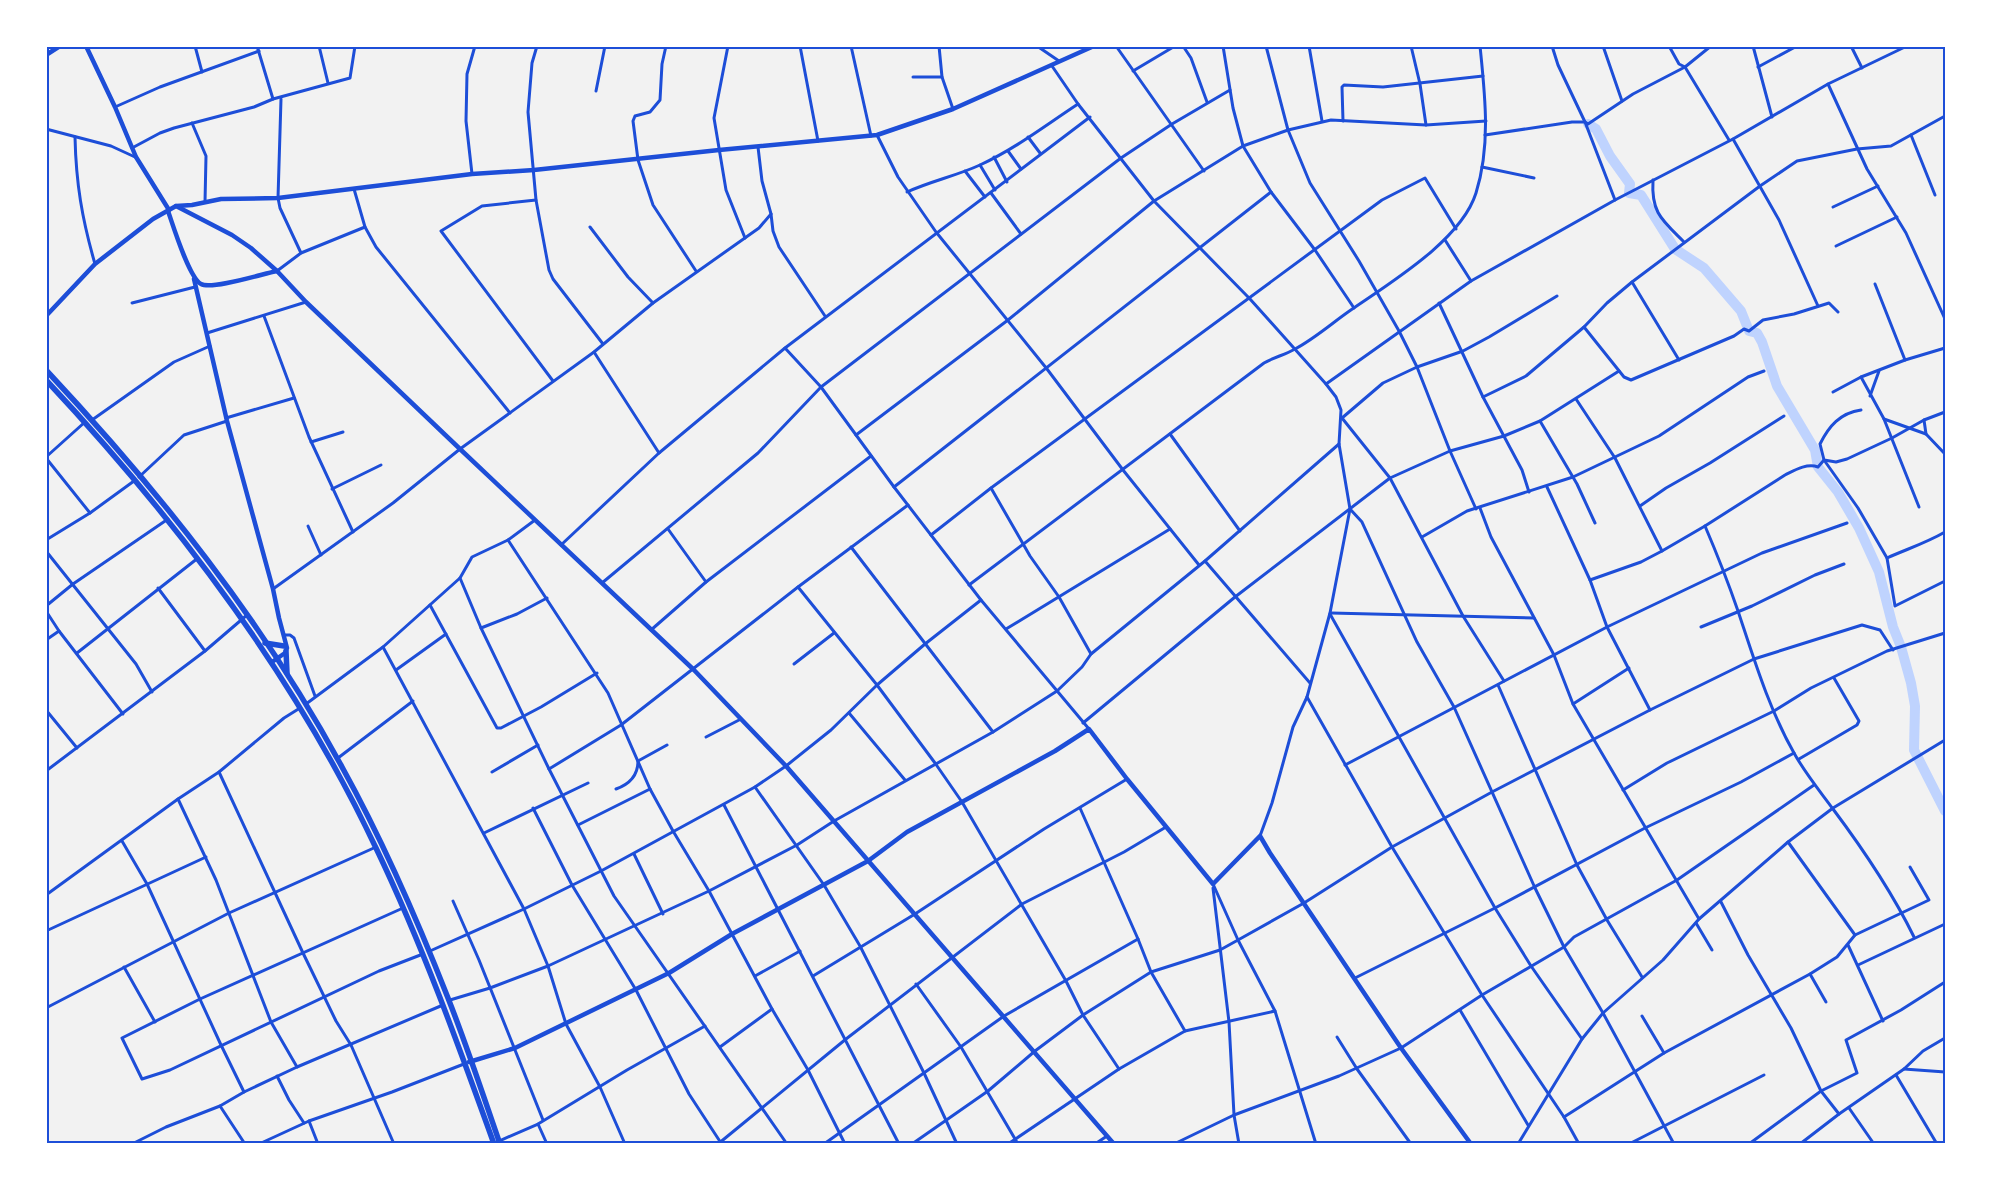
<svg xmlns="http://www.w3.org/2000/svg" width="1991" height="1190" font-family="Lora,serif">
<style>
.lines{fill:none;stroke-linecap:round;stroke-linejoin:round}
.river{stroke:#bfd3fe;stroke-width:10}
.minor{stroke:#1d4ed8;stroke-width:3}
.tertiary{stroke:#1d4ed8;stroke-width:4.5}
.trunk{stroke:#1d4ed8;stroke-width:5.5}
.neatline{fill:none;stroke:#1d4ed8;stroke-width:2}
</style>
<rect width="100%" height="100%" fill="#f2f2f2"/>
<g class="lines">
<path class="river" d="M1588,124L1596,129L1610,156L1630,184L1629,193L1641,195L1675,249L1704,268L1741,311L1749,331L1757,333L1762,342L1777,386L1815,450L1818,467L1838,492L1859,528L1879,572L1893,627L1901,647L1911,683L1915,706L1914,750L1945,811"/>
<g class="minor">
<path d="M195,46L202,72"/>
<path d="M257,46L273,99L350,78L355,46"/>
<path d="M319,46L328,83"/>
<path d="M537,46L532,63L528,112L536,200L549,270L553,279L603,344"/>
<path d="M666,46L662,64L660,100L650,112L635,116L633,121L638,160L653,205L696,271"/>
<path d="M728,46L714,118L726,190L745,238"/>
<path d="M800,46L818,141"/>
<path d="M851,46L871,136"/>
<path d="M939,46L942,77L953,109"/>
<path d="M1037,46L1059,61"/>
<path d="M1116,46L1204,171"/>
<path d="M1183,46L1191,58L1207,102"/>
<path d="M1223,46L1233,108L1243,146L1271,192L1315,250L1354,308"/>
<path d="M1266,46L1288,130L1310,183L1359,261L1399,331L1417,367L1450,451L1476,509"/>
<path d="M1309,46L1322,121"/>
<path d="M1411,46L1420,84L1426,125"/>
<path d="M1552,46L1558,65L1585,122L1615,200"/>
<path d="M1603,46L1622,101"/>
<path d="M1669,46L1679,64L1685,67L1729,140"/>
<path d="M1753,46L1772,117"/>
<path d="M1851,46L1862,68"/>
<path d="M1052,66L1078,104L1154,201L1250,299L1326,384L1336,397L1341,410L1339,444L1350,509L1330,613L1307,697L1293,727L1272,803L1260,836"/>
<path d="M1758,67L1797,46"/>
<path d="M1133,71L1175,46"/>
<path d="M913,77H942"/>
<path d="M1828,84L1867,169L1906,233L1945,319"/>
<path d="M596,91L605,46"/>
<path d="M281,99L278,198L280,208L301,253"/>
<path d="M115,107L160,87L259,51"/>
<path d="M1343,121L1342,87L1344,85L1383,87L1483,76"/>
<path d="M192,123L206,156L205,202"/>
<path d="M46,129L111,146L135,157"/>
<path d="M877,135L898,177L936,232L1047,369L1123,470L1199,565"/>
<path d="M1485,135L1572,122H1585L1588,124L1633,94L1685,67L1711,46"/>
<path d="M1911,135L1935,195"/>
<path d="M75,137C76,183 82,219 95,264"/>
<path d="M1028,137L1040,153"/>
<path d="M1733,139L1779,220L1818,306"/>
<path d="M758,147L762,181L771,214L773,231L779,247L825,316"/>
<path d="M132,148L160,133L174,128L254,107L273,99"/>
<path d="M1008,151L1021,169"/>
<path d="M994,157L1007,182"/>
<path d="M980,165L995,190"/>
<path d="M1482,167L1534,178"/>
<path d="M965,171L985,197"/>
<path d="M472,174L466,121L467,74L475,46"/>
<path d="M1653,180C1651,213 1662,220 1684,242"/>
<path d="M354,189L365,227L376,247L510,413"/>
<path d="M907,192C931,181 956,176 980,165C1015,149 1046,125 1078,104"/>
<path d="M991,193L1021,234"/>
<path d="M536,200L482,206L441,231L553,381"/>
<path d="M1833,207L1878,186"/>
<path d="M590,227L628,277L653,303"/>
<path d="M1445,240L1471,281"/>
<path d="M1836,246L1897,217"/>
<path d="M277,271L301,253L365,227"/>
<path d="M1632,282L1679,360"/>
<path d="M1875,284L1905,360"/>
<path d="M132,303L195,287"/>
<path d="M1439,303L1483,397L1522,470L1529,492"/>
<path d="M264,316L309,437L353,532"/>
<path d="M1584,327L1624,377L1631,380L1734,336L1744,329L1749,331L1763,320L1794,314L1829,303L1838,312"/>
<path d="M207,333L306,302"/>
<path d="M785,348L821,387L894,487L981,600L1089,729"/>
<path d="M1945,348L1905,360L1861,377L1884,419L1926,434L1945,454"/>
<path d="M594,352L659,453"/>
<path d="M1326,384L1471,281L1615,200L1733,139L1828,84L1907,46"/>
<path d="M1833,392L1861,377"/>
<path d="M1870,396L1879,371"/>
<path d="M1483,397L1526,376L1584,327L1607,303L1632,282L1760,186L1797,161L1857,149L1891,146L1945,116"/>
<path d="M1576,399L1615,458L1662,551"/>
<path d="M1861,410C1840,413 1829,426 1820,444L1824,460L1836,462L1847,459L1892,438L1924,420L1945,412"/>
<path d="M226,418L294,398"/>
<path d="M1884,419L1919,507"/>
<path d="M92,420L174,362L210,346"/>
<path d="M1924,420L1926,434"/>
<path d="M1540,421L1577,484L1595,523"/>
<path d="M1170,434L1240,531"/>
<path d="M856,435L1008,320L1154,201L1243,146L1288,130L1331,120L1426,125L1486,121"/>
<path d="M311,442L343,432"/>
<path d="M46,457L85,422"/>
<path d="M46,458L90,513"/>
<path d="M139,477L184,435L227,421"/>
<path d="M894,487L1271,192"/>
<path d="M1547,487L1590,580L1607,627L1650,710"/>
<path d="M991,488L1030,556L1059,597L1091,654L1205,561L1339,444"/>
<path d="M332,489L381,465"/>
<path d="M1640,506L1666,488L1710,463L1784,416"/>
<path d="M1480,508L1491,537L1554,655L1573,704L1699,919"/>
<path d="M1350,509L1362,522L1417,642L1454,707L1535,888L1564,947L1603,1013L1674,1144"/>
<path d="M535,520L508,540L472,557L460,578L481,628L549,769L614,896L787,1144"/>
<path d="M308,526L321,555"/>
<path d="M1705,526C1717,554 1728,582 1738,611C1754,659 1769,709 1794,753C1805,773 1819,790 1833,809C1863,849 1892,892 1914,937"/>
<path d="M668,529L706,582"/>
<path d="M931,535L991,488L1382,200L1425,178L1456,229"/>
<path d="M1422,537L1467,511L1573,477L1659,436L1748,377L1764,371"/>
<path d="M46,540L90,513L134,481"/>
<path d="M508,540L608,693L650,789L673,831L709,891L772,1009L808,1070L845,1144"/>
<path d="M561,545L659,453L785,348L1090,117"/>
<path d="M851,547L993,732"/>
<path d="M46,551L136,664L152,692"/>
<path d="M1887,558C1907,549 1926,543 1945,532"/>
<path d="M1205,561L1310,683"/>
<path d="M1590,580L1641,562L1662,551L1705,526L1785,475C1795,470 1807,463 1818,467L1824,460L1858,508L1887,558L1895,606L1945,581"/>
<path d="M602,583L758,453L821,387L1121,158L1172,124L1230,90"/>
<path d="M969,585L1264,363C1274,357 1285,355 1295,349C1314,339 1331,324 1348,312C1388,284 1461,241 1476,193C1491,145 1485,95 1480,46"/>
<path d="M798,587L877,685L935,763L962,802L1066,981L1083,1015L1119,1069"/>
<path d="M158,588L205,651"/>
<path d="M273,589L393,503L460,449L594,352L653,303L759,228L771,214"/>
<path d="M430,605L497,728H501L541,707L597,673"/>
<path d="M46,606L73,584L168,519"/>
<path d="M46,611L59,631L123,714"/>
<path d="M1331,613L1534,618"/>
<path d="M1330,614L1495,908L1355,978"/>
<path d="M1701,627L1752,606L1815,575L1844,564"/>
<path d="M481,628L517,614L547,598"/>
<path d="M1006,629L1170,529"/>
<path d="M651,630L706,582L871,456"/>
<path d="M284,635H290L294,638L315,696"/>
<path d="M46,640L59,631"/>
<path d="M383,647L524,909L548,966L566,1024L600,1087L625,1144"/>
<path d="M77,653L198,558"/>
<path d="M794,664L834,633"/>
<path d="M396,670L446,634"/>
<path d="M1504,681L1463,616L1390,478L1342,418L1383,383L1417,367L1463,351L1489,337L1557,296"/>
<path d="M1498,685L1577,865L1607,920L1642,977"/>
<path d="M1307,697L1392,847L1482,995L1564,1117L1579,1144"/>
<path d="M306,704L383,647L460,578"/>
<path d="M1573,704L1629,668"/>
<path d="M46,710L77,748"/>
<path d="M849,713L905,780"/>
<path d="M1083,723L1235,597L1390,478L1450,451L1504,436L1540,421L1619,371"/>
<path d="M706,737L741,719"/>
<path d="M338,758L413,701"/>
<path d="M1799,759L1857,725L1859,721L1834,678"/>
<path d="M1345,765L1607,627L1762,553L1847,523"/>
<path d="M549,769L621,725L798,587L908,505"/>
<path d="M46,771L205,651L247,615"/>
<path d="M219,772L303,953L336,1021L351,1045L394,1144"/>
<path d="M492,772L538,745"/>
<path d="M755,787L824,885L860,946L924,1073L957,1144"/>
<path d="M616,789C630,784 638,775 638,761L667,745"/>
<path d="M1623,790L1667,763L1774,711L1811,688L1887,651L1945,633"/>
<path d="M178,799L216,880L271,1022L297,1067"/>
<path d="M724,805L899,1144"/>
<path d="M533,808L572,885L636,990L689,1094L721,1143"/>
<path d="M1080,808L1138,939L1151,972L1185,1031"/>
<path d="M578,825L650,789"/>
<path d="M484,833L588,783"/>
<path d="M122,841L147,884L221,1045L244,1092"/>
<path d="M634,854L663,914"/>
<path d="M1213,884L1238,940L1275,1011L1316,1144"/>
<path d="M1213,888L1229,1022L1234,1115L1239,1144"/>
<path d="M46,895L178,799L219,772L284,718L300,708"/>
<path d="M453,901L479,960L543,1120"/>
<path d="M1721,902L1748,955L1791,1028L1821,1091L1839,1114"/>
<path d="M403,908L200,999L122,1038L142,1079L170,1070L379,971L423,954"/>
<path d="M1696,923L1712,950"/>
<path d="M46,931L206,857"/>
<path d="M1855,935L1929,900L1910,867"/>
<path d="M1848,945L1883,1021"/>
<path d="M430,951L524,909L601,871L755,787L786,766L831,730L877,685L925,644L981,600"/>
<path d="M1858,965L1945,924"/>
<path d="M124,967L155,1022"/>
<path d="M1810,974L1826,1002"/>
<path d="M755,976L800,951"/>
<path d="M813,976L915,914L1044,829L1127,779"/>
<path d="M916,984L961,1047L1018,1144"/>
<path d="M450,1000L490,988L548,966L709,891L797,845L834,821L993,732L1057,691L1082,667L1091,654"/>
<path d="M46,1008L229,913L376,847"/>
<path d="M1460,1010L1528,1125"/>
<path d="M1642,1016L1664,1053"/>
<path d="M1337,1037L1357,1069L1411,1144"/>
<path d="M1582,1039L1531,966L1495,908L1645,828L1741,782L1794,753"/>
<path d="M720,1047L772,1009"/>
<path d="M1904,1069L1945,1072"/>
<path d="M1896,1075L1937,1144"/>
<path d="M277,1076L289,1100L304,1123"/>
<path d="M220,1106L245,1144"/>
<path d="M1849,1108L1874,1144"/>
<path d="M1564,1117L1664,1053L1810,974L1837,957L1855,935L1788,842"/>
<path d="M309,1121L318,1144"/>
<path d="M538,1124L547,1144"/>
<path d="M499,1141L538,1124L627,1070L705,1026"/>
<path d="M132,1144L166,1127L220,1106L244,1092L297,1067L443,1005"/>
<path d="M259,1144L309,1121L392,1092L464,1064"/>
<path d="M718,1144L846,1039L1022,904L1124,852L1166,827"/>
<path d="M824,1144L1004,1016L1138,939"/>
<path d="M912,1144L988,1091L1035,1051L1083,1015L1151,972L1220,950L1238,940L1304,903L1392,847L1492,792L1650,710L1754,659L1862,625L1880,630L1893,650"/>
<path d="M1008,1144L1119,1069L1185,1031L1275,1011"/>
<path d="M1095,1144L1107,1136"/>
<path d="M1174,1144L1234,1115L1339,1076L1401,1048L1482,995L1564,947L1574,937L1677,880L1814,785"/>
<path d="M1518,1144L1582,1039L1603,1013L1663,960L1699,919L1788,842L1833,808L1945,740"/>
<path d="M1629,1144L1764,1075"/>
<path d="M1749,1144L1821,1091L1857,1073L1846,1040L1901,1010L1945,982"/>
<path d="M1800,1144L1839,1114L1904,1069L1923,1051L1945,1038"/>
</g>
<g class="tertiary">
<path d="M86,46L115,107L136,157L169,210"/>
<path d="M46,55L60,46"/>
<path d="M176,206L232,235L251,248L277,271L306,302L460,449L694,670L786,766L1114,1144"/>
<path d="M168,211C173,225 189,278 201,284C212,290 262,274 277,271"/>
<path d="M194,279L227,421L273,589L279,618L287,648L285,653L272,662"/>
<path d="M46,316L95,264L153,219L176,206L192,205L221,199L278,198L472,174L534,170L719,150L877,135L953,109L1094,46"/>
<path d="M469,1062L515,1048L669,973L732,934L868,861L907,832L1055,751L1089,729L1127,779L1213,884L1260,836L1270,853L1401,1048L1471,1144"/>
</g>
<g class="trunk">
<path d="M46,370C159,491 263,621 342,767C383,841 417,919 448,998C467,1046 483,1095 500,1144"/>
<path d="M46,380C177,520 294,674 376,848C422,944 458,1044 494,1144"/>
<path d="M265,643L284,646"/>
<path d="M286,651L287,673"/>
</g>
</g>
<rect width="1991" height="1190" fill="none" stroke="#ffffff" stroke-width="95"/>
<rect x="48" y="48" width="1896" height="1094" class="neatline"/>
</svg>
